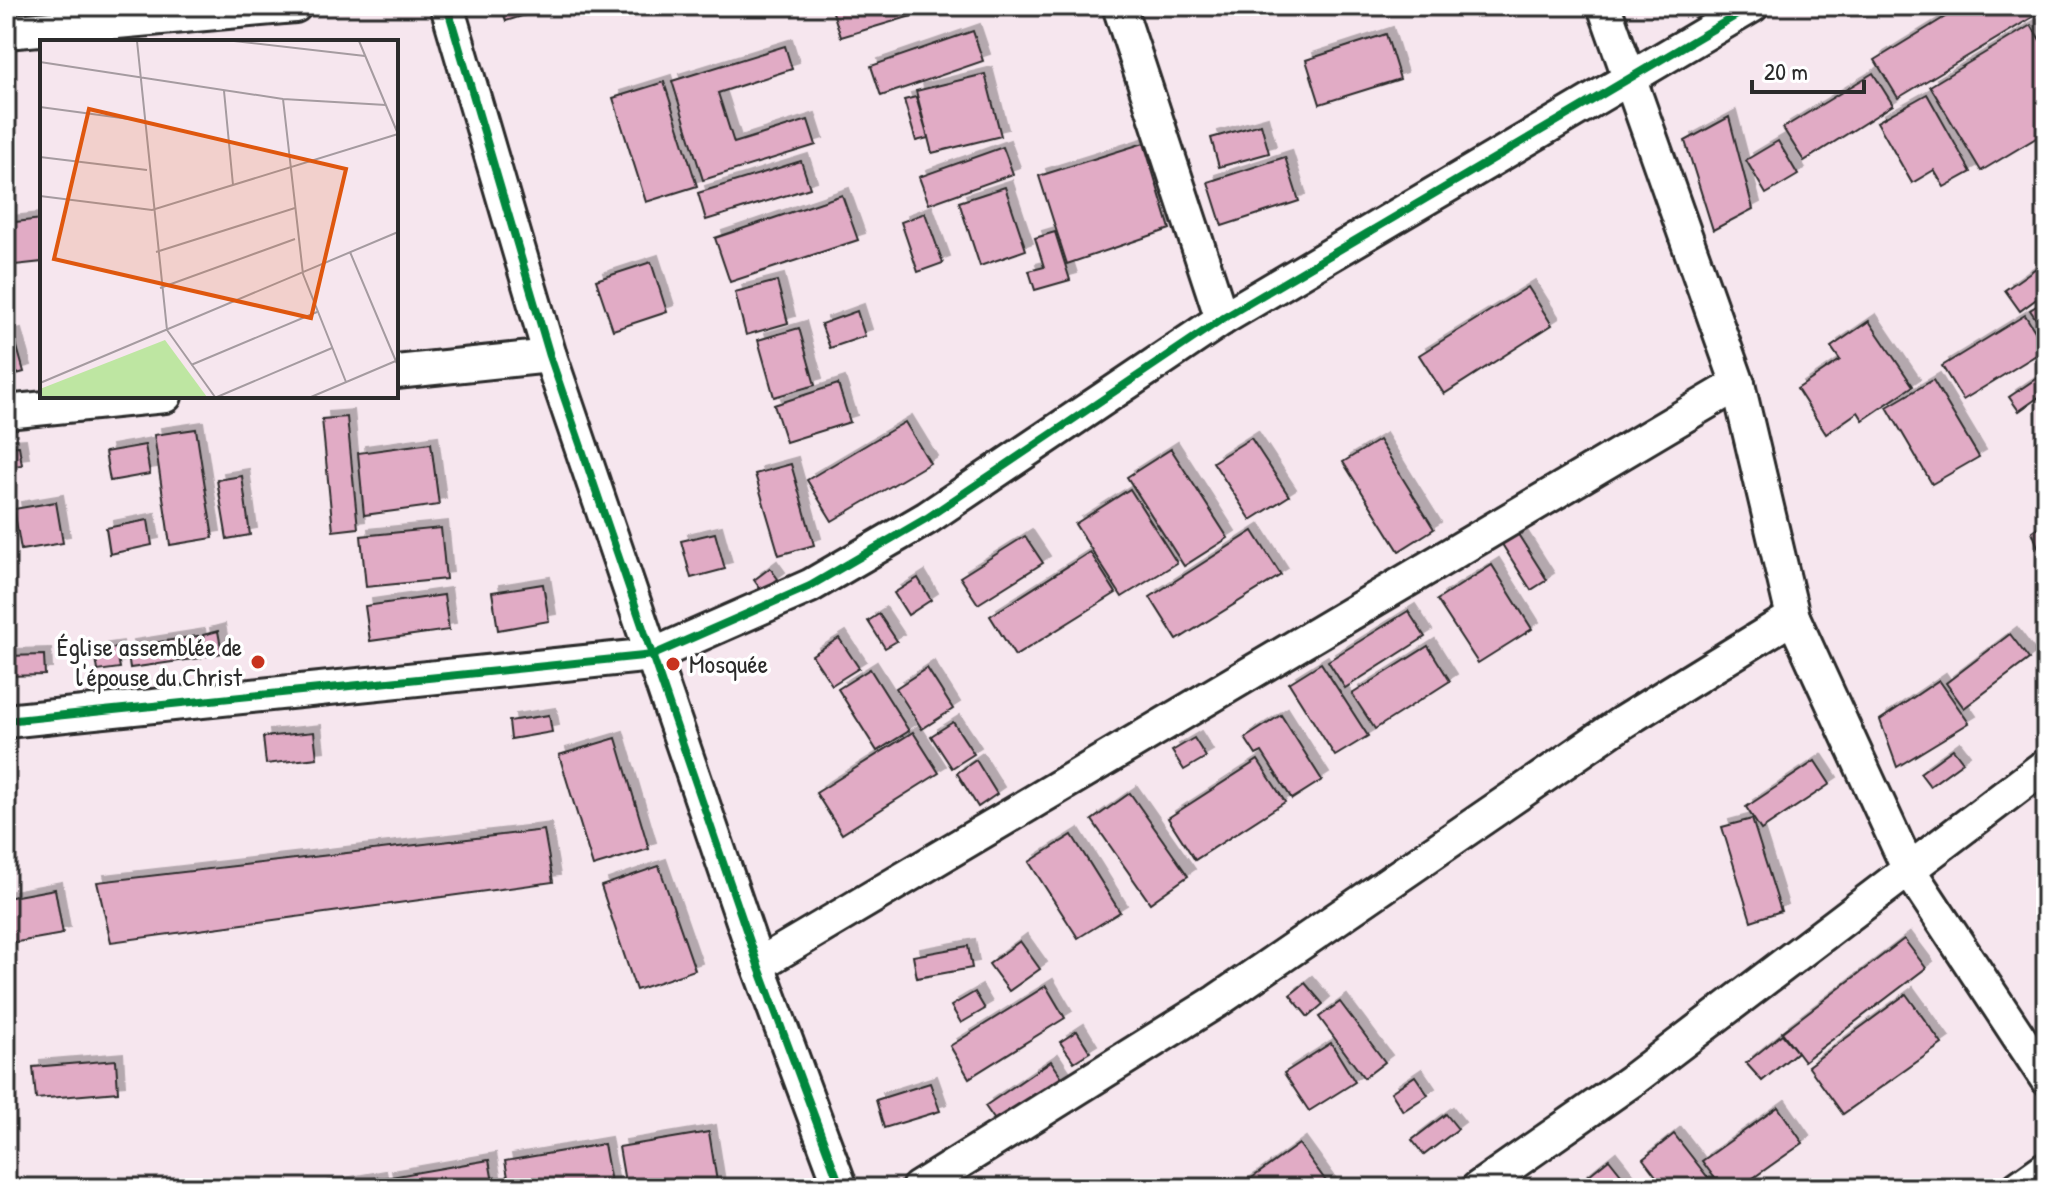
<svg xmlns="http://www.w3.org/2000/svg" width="2052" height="1194" font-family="'Patrick Hand',sans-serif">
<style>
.building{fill:#e1abc5;stroke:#2b2b2b;stroke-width:2;filter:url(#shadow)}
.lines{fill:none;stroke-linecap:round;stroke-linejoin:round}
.street-casing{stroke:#2b2b2b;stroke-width:38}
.street{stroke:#fff;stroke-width:32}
.cycleway-casing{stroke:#fff;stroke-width:13}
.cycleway{stroke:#00873e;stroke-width:8}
.poi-dot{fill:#c8321e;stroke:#fff;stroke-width:3}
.labels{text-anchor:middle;stroke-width:7;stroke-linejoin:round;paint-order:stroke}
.poi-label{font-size:26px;fill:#2b2b2b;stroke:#fff;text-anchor:end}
.inset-road{fill:none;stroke:#a59ba0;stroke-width:2}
.view{fill:#df570e;fill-opacity:0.15;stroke:#df570e;stroke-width:4}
.inset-edge{fill:none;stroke:#2b2b2b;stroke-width:4}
</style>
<defs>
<filter id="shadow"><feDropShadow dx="7" dy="-7" stdDeviation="0" flood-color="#0004"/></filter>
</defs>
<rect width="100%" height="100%" fill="#f6e6ee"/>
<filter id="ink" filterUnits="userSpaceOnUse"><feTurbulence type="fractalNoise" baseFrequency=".0125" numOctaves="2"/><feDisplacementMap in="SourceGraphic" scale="16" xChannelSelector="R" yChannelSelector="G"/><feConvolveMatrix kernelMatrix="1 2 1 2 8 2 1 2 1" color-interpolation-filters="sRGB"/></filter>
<g filter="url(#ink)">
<g class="building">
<path d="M501,6H554L506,21Z"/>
<path d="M831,6H945L841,37Z"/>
<path d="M1963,6H2046V9L1898,98L1875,60Z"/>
<path d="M2031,25L2046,50V132L1981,171L1930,86Z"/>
<path d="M973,31L983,61L881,96L871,66Z"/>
<path d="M1386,34L1400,79L1320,104L1306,60Z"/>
<path d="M785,46L792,69L718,93L734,143L808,120L816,145L703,180L672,81Z"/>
<path d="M1873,73L1893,105L1804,161L1783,128Z"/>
<path d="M985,74L1001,136L932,153L916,91Z"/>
<path d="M664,82L697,186L646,202L613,98Z"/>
<path d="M1927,94L1971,172L1944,187L1934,170L1912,183L1877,122Z"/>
<path d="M916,97L928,138L916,141L904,100Z"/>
<path d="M1729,117L1753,209L1713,230L1685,141Z"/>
<path d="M1261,124L1269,153L1219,167L1211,138Z"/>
<path d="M1778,141L1798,175L1766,194L1746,160Z"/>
<path d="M1144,143L1170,229L1067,264L1039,176Z"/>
<path d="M1003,147L1013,174L929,204L919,177Z"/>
<path d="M1285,157L1299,201L1222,226L1208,182Z"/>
<path d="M801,161L810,188L706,220L698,193Z"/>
<path d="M1005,187L1026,250L980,266L959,202Z"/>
<path d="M842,195L858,240L730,282L715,238Z"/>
<path d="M925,213L943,263L918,272L901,222Z"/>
<path d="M42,219V262L6,266V223Z"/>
<path d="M1055,232L1070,280L1035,290L1029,271L1044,267L1035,238Z"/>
<path d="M2046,261V292L2020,311L2005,290Z"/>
<path d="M651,262L667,312L613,330L596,280Z"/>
<path d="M777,281L788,323L746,335L735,292Z"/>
<path d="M1528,287L1552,325L1444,394L1419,355Z"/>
<path d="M2046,300V334L2030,310Z"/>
<path d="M857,311L865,336L830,348L821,324Z"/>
<path d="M2025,315L2046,349L1963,400L1942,366Z"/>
<path d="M1869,321L1913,386L1863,420L1858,412L1826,434L1797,389L1840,360L1831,347Z"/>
<path d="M799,328L815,385L774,397L758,340Z"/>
<path d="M14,336L24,372L6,377V338Z"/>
<path d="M2037,378L2046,392L2019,411L2009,397Z"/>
<path d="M1933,380L1979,457L1932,484L1887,407Z"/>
<path d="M838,384L850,422L786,442L774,405Z"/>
<path d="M347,417L358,528L333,531L322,419Z"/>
<path d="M905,422L930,463L832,521L807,480Z"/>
<path d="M196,429L213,538L170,545L154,435Z"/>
<path d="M1251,438L1289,496L1251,520L1213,462Z"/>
<path d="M1379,440L1434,529L1399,551L1343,462Z"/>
<path d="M431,443L439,505L364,515L358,453Z"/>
<path d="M145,445L150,474L110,481L105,452Z"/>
<path d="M19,446L22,465L6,467V447Z"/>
<path d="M1171,449L1228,538L1184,566L1127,477Z"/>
<path d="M791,464L814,545L779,555L755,474Z"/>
<path d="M242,476L250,535L227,539L217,480Z"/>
<path d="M1130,489L1177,563L1122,597L1075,524Z"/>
<path d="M56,502L63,543L21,550L14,509Z"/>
<path d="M148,520L152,545L110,554L106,528Z"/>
<path d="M2046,521V568L2032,531Z"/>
<path d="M441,528L446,579L366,587L361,536Z"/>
<path d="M1253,531L1281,575L1177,640L1150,597Z"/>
<path d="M1516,531L1547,580L1531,590L1500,541Z"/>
<path d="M715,533L725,569L691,578L681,541Z"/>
<path d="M1025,536L1043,563L978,604L960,577Z"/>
<path d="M1090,552L1116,593L1015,656L990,616Z"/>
<path d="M1492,565L1532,629L1478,663L1437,600Z"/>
<path d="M770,568L778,579L762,591L754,580Z"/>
<path d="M918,578L931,600L908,615L894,593Z"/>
<path d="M543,584L549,621L498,630L492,592Z"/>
<path d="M444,595L449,630L370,641L365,606Z"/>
<path d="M1408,611L1425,637L1345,688L1328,661Z"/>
<path d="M879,614L897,641L885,648L868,621Z"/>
<path d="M218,631L222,653L207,656L203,635Z"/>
<path d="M2010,634L2029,659L1964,708L1946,683Z"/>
<path d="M198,636L201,658L130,668L127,647Z"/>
<path d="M839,638L859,668L832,685L812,655Z"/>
<path d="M1428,646L1450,681L1375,729L1352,694Z"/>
<path d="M116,648L120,668L98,671L95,651Z"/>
<path d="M44,655L45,675L6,676V656Z"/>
<path d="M1321,663L1368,736L1335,756L1289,683Z"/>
<path d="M927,668L953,709L922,729L896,688Z"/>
<path d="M870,669L909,731L877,751L838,689Z"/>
<path d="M1939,680L1969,723L1897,767L1880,720Z"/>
<path d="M549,715L552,732L511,739L509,721Z"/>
<path d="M1281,715L1322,780L1292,799L1262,752L1256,755L1245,738Z"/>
<path d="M953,722L974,754L952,768L931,736Z"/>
<path d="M314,732L317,758L266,764L263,737Z"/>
<path d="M913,732L939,773L842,834L816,793Z"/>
<path d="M616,738L649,849L593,866L559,755Z"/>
<path d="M1194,738L1206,757L1184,770L1172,751Z"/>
<path d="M1953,749L1963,762L1930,786L1920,773Z"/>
<path d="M976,760L997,794L978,807L957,773Z"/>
<path d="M1258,760L1285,802L1195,860L1168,818Z"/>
<path d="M1815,761L1830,784L1761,830L1746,807Z"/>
<path d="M1130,793L1188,876L1150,903L1092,820Z"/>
<path d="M1752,819L1781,911L1751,921L1722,827Z"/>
<path d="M544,830L553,882L111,942L97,882Z"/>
<path d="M1072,835L1120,912L1078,938L1029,862Z"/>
<path d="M659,866L695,970L636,990L601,886Z"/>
<path d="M55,889L63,934L6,944V898Z"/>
<path d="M1904,939L1926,968L1804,1061L1782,1032Z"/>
<path d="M1020,941L1040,969L1009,991L989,964Z"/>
<path d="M968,946L972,968L917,978L913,956Z"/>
<path d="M1305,983L1323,1004L1308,1017L1290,995Z"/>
<path d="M1046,986L1065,1018L969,1078L950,1046Z"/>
<path d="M975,992L985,1009L961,1023L951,1006Z"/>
<path d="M1906,994L1942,1044L1843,1114L1808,1066Z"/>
<path d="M1340,1002L1385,1062L1364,1078L1319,1017Z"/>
<path d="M1077,1031L1090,1052L1074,1062L1060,1042Z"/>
<path d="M1782,1034L1797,1052L1762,1081L1746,1063Z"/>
<path d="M1331,1043L1355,1082L1309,1111L1284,1073Z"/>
<path d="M116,1060L118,1092L36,1099L33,1067Z"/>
<path d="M1051,1061L1065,1082L999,1126L985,1106Z"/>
<path d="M1415,1076L1428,1095L1403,1111L1391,1092Z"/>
<path d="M930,1083L940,1111L884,1128L876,1100Z"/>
<path d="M1778,1107L1803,1143L1739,1188H1722L1702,1161Z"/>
<path d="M1446,1114L1458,1129L1424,1155L1412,1140Z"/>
<path d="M709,1132L718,1188H626L619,1147Z"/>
<path d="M1674,1134L1716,1188H1665L1643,1159Z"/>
<path d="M604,1144L612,1188H510L505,1161Z"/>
<path d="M1299,1144L1331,1188H1238Z"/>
<path d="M1609,1159L1632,1188H1581L1578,1184Z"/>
<path d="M489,1160L494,1188H387L385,1178Z"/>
<path d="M379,1178L381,1188H320Z"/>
</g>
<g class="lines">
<g class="street-casing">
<g id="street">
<path d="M447,6L550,356L758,965L841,1188"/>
<path d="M1119,6L1222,319"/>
<path d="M1604,6L1738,384L1793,617L1909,870L2046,1078"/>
<path d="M6,32L295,6"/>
<path d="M396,372L550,356"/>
<path d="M6,412L165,396"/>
<path d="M6,721L653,655L810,586L927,518L1222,319L1752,6"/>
<path d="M758,965L1738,384"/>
<path d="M918,1188L1217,1001L1623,722L1793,617"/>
<path d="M1478,1188L1631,1081L2046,765"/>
<path d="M2018,1188L2046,1168"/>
</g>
</g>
<use href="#street" class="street"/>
<g class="cycleway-casing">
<g id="cycleway">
<path d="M447,6L550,356L758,965L841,1188"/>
<path d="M6,721L653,655L810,586L927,518L1222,319L1752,6"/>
</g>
</g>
<use href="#cycleway" class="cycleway"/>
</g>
</g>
<g class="poi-dot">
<circle cx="258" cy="662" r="8"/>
<circle cx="673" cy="664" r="8"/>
</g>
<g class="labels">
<g class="poi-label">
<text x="242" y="656">Église assemblée de<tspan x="242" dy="30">l'épouse du Christ</tspan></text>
<text x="689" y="673" text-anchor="start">Mosquée</text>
</g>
</g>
<g transform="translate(40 40)">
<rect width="358" height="358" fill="#f6e6ee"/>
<path d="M125,300L167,357H0V349Z" fill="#bee6a2"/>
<path class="inset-road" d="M97,1L127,290L175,357M194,1L325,16M319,1L358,94M0,22L243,59L346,65M184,51L193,145M243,59L263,234L306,342M0,67L104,81M0,117L107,130M0,156L112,170L358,94M116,212L255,168M310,212L358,326M120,248L255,199M151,325L277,272M0,343L358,192M177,357L292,308M271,357L358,320"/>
<path class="view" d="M49,69L306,129L271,278L14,219Z"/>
<rect width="358" height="358" class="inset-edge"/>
</g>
<rect width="2052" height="1194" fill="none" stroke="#fff" stroke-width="32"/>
<rect x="16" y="16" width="2020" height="1162" fill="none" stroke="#2b2b2b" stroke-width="3" filter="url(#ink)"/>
<path d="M1752 80v12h112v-12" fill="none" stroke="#2b2b2b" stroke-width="4"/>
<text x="1764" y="80" font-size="24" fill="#2b2b2b" stroke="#ffffff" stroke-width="6" paint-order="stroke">20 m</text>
</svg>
